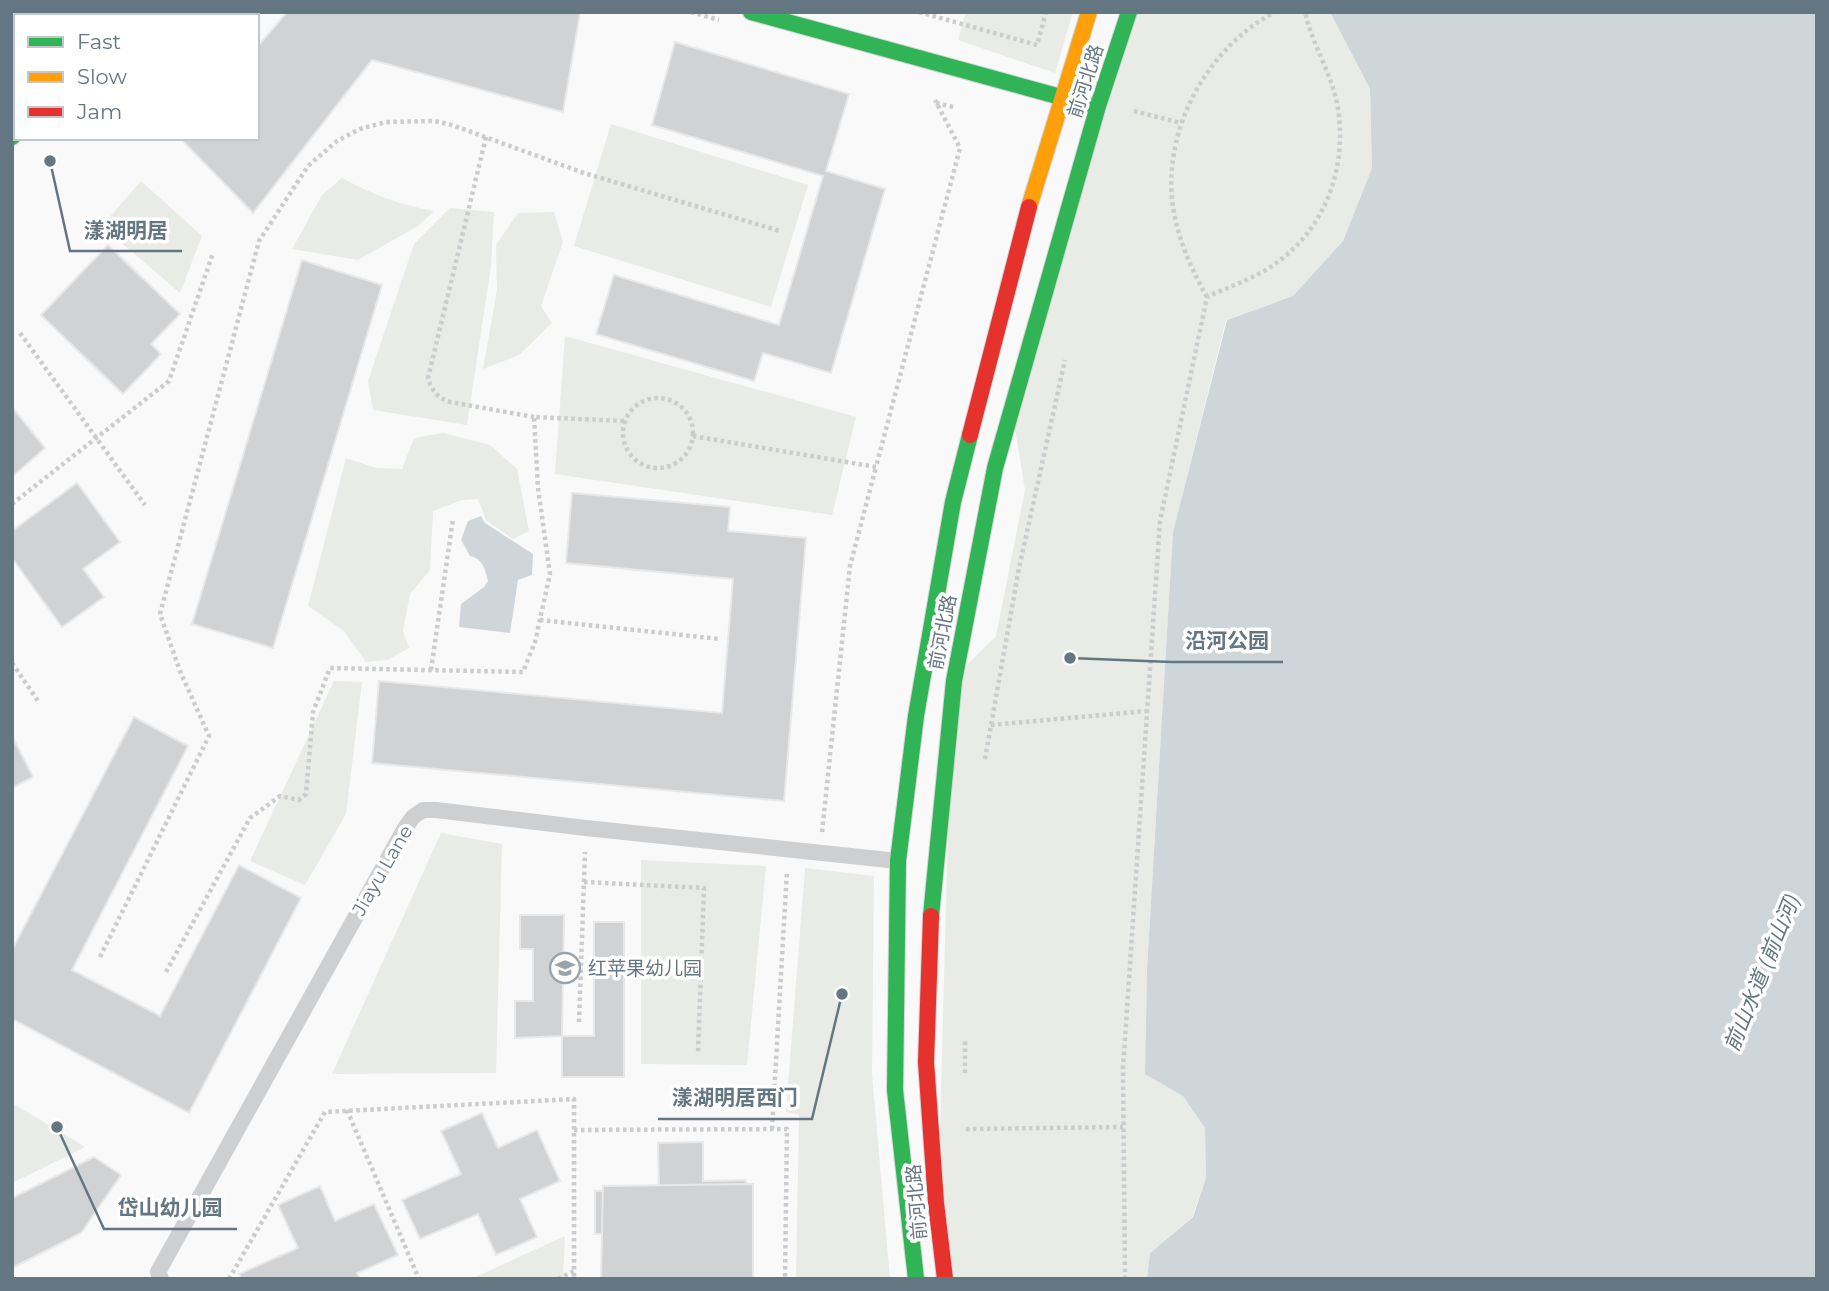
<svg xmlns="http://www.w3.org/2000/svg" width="1829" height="1291" font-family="Montserrat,'Noto Sans SC',sans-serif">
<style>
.green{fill:#e8ebe6}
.water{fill:#ced6d9}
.building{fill:#d0d2d3;stroke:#e8e8e8;stroke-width:2}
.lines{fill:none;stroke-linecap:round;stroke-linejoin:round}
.fast-casing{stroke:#d5d6d7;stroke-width:18}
.slow-casing{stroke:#d5d6d7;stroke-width:18}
.jam-casing{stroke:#d5d6d7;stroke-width:18}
.path{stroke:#cbcccd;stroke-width:4.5;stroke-dasharray:3.5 3.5;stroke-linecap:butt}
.lane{stroke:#cecfd0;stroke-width:16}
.fast{stroke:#30b455;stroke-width:16}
.slow{stroke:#ff9f0a;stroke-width:16}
.jam{stroke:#e5322d;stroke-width:16}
.rail-casing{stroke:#c3c5c6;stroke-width:8}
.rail{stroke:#fff;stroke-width:5;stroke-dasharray:16;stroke-linecap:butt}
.labels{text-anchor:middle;stroke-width:7;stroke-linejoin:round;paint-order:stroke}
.street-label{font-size:19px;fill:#657683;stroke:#fff}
.poi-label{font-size:19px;fill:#657683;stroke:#fff;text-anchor:start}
.water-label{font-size:21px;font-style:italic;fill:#60757c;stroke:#fff}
.leader{fill:none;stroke:#657683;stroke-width:2.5}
.callout-dot{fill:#657683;stroke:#fff;stroke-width:2.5}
.callout-label{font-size:21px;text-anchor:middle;font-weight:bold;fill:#657683;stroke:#fff;stroke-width:7;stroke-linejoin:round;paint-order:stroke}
</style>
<rect width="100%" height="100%" fill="#f9f9f9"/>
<g class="green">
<path d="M966,12H1073L1055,73L958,40Z"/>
<path d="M1122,12H1330L1370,89L1372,168L1343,241L1293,296L1226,320L1173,532L1147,969L1145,1073L1183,1096L1205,1128L1206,1178L1192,1217L1150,1253L1147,1279H936L952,680L996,636L1025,490L1011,404Z"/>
<path d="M611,124L808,185L771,307L574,246Z"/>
<path d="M342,178C372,194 399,205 434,211L418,226L358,260L292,249L322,195Z"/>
<path d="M141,181L202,236L180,293L102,226Z"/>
<path d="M450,208L494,212L491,266L467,425L373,410L368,381L414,244Z"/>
<path d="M554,212L563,242L541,306L552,323L519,355L483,369L497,290L496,245L518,213Z"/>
<path d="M565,336L856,417L832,515L555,474Z"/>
<path d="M443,433L490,445L517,469L529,531L513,539L486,520L478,499L462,500L433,511L430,570L410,594L403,631L409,648L387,660L366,662L344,631L308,606L346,458L376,468L402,469L414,438Z"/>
<path d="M334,681L362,682L346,814L305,885L250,861Z"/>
<path d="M441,833L502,844L496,1073L332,1074Z"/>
<path d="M641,860L766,866L747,1065L641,1064Z"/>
<path d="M805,868L874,876L872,1074L890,1279H796L799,1115L786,1112Z"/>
<path d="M12,1103L85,1147L12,1183Z"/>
<path d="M565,1236L563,1279H471Z"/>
</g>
<g class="water">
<path d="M1330,12H1817V1279H1147L1150,1253L1193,1217L1206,1178L1205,1128L1183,1096L1145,1074L1147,969L1173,532L1227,320L1293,296L1343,241L1372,168L1370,89Z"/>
<path d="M481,516L485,523L533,554L532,575L518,580L510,633L459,627L461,604L484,587L488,581C485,569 483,559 470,556L461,540L468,521Z"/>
</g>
<g class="building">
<path d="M287,12L580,13L563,112L372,60L253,213L181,139L257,138V47Z"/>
<path d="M675,42L849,94L826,171L885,189L831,373L763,353L754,381L596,334L614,275L779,325L823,176L652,125Z"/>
<path d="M108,245L180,314L151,344L161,354L123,394L41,315Z"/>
<path d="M302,260L382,285L273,648L192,624Z"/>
<path d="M12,407L45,448L12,477Z"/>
<path d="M77,483L120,542L83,569L104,597L62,627L12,558V531Z"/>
<path d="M572,493L730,507L728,531L806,538L784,801L372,763L379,681L722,713L733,579L566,563Z"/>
<path d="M134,717L188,746L72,970L160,1016L239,865L301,898L189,1113L12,1019V950Z"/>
<path d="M12,736L33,777L12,788Z"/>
<path d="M520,915H564L562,1036L515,1038V1001H533V949H520Z"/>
<path d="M594,922H624V1077H562V1036H594Z"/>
<path d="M482,1113L498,1148L537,1130L560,1181L520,1199L537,1237L496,1255L478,1214L420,1239L402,1200L461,1174L441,1131Z"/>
<path d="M703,1142V1181L746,1180L747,1236L704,1237V1278H660L659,1233L595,1234V1191L659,1190L658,1143Z"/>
<path d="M94,1157L121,1175L81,1233L12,1268V1198Z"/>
<path d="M753,1184V1279H601L603,1186Z"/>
<path d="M320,1186L335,1221L374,1204L398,1255L357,1273L360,1279H242L239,1274L298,1248L278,1205Z"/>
</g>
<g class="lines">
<g class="fast-casing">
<g id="fast">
<path d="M751,12L1086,104"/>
<path d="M114,16L116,12"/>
<path d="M12,137L16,133"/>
<path d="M931,916L954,681L995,468L1098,106L1129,12"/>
<path d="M916,1279L895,1090L898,861L916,716L953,502L970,435"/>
</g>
</g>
<g class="slow-casing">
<path id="slow" d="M1029,207L1089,12"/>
</g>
<g class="jam-casing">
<g id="jam">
<path d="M970,435L1029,207"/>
<path d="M931,916L926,1062L936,1203L945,1279"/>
</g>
</g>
<g class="path">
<path d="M691,12L719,20"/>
<path d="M919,12L1037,45L1046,12"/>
<path d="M936,103L954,107"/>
<path d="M1134,111L1181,123"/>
<path d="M486,137L428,378C432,392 437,397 450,402L534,417"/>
<path d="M1207,297C1191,269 1178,239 1173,207C1162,129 1207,48 1275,12"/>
<path d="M20,333L145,505"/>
<circle cx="658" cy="433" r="35"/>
<path d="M693,436L876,467L960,148L935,100"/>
<path d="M12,504L169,381L213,253"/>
<path d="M540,620L720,639"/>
<path d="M12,663L38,701"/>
<path d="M431,670L453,519"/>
<path d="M991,725L1147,711"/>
<path d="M985,759L1019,568L1065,360"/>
<path d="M822,832L850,566L876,467"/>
<path d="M584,882L704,888L698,1052"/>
<path d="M100,957L209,736L180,671L160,614L259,241L308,166L337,141L360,129L386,122L434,121L452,125L584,173L780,231"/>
<path d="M166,972L250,818L280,796L299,800L306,794L313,712L330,668L523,672L535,642L550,574L538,488L534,417L624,421"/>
<path d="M579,1022L585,852"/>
<path d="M965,1073V1039"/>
<path d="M347,1110L419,1279"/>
<path d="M772,1129L787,871"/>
<path d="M966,1129L1123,1127"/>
<path d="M574,1130L787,1129L785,1279"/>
<path d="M229,1279L325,1112L574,1099V1279"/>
<path d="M558,1279L574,1271"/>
<path d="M1125,1279L1123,1068L1160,521L1207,297C1230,286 1259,277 1279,261C1326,226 1347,167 1338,109C1333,75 1312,45 1305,12"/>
</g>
<path class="lane" d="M161,1279L158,1272L405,828L413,817L423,810H436L586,828L898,861"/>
<use href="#fast" class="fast"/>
<use href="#slow" class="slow"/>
<use href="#jam" class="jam"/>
<g class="rail-casing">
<g id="rail">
<path d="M35,16L38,12"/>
<path d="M53,16L56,12"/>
<path d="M12,41L16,37"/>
<path d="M12,62L16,58"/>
</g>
</g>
<use href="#rail" class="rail"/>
</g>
<defs>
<g id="school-ring" transform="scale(1.575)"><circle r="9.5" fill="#fff" stroke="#99a4ac" stroke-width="1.5"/><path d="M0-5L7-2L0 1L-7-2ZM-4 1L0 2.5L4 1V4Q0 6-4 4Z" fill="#99a4ac"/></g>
</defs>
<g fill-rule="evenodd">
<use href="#school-ring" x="565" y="968"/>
</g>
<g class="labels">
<g class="street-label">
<text transform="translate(1085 81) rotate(-72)" y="7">前河北路</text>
<text transform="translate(942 632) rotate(-79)" y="7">前河北路</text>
<text transform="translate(382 870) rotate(-60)" y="7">Jiayu Lane</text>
<text transform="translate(916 1202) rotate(-95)" y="7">前河北路</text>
</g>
<g class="poi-label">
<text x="588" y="975">红苹果幼儿园</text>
</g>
<g class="water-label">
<text transform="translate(1762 973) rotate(-68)" y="7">前山水道 (前山河)</text>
</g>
</g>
<path class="leader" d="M50 161L70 251H182M1070 658L1171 662H1283M842 994L812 1119H658M57 1127L104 1229H237"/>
<g class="callout-dot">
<circle cx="50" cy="161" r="7"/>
<circle cx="1070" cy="658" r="7"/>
<circle cx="842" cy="994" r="7"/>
<circle cx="57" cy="1127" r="7"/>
</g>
<g class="callout-label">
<text x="126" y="238">漾湖明居</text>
<text x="1227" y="648">沿河公园</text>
<text x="735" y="1105">漾湖明居西门</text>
<text x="170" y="1215">岱山幼儿园</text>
</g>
<rect width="1829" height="1291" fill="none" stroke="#657683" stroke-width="28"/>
<rect x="14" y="14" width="245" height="126" fill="#ffffff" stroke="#c1c8cd" stroke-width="2"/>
<rect x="28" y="37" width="35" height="10" fill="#30b455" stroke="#c1c8cd" stroke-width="2"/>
<text x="77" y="49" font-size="21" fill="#657683">Fast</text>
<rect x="28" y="72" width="35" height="10" fill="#ff9f0a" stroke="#c1c8cd" stroke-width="2"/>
<text x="77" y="84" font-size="21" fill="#657683">Slow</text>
<rect x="28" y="107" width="35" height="10" fill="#e5322d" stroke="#c1c8cd" stroke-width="2"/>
<text x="77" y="119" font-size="21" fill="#657683">Jam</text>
</svg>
